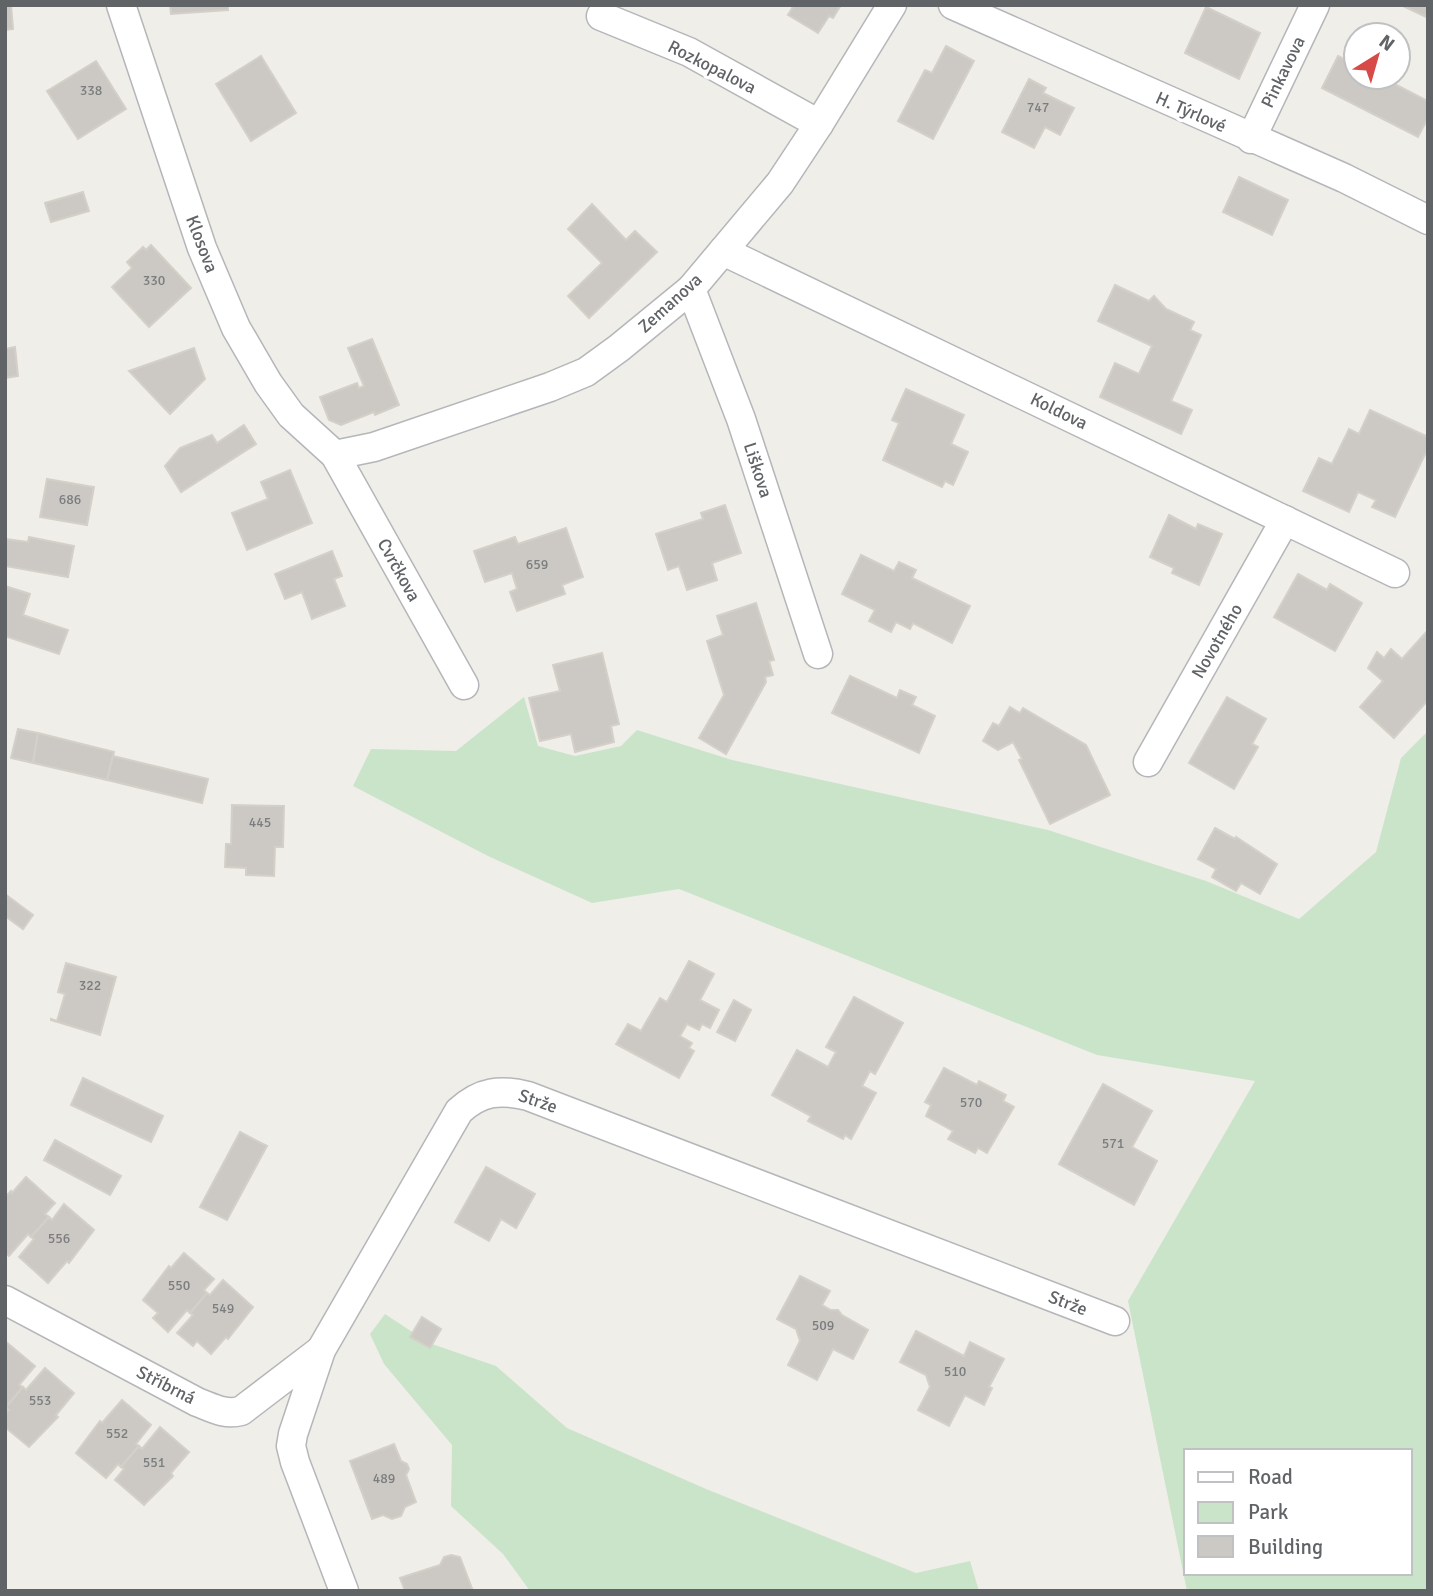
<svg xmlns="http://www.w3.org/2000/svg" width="1433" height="1596" font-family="Signika,sans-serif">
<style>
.green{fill:#cae4c9;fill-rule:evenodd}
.building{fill:#ccc9c5;stroke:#d4d0c8;stroke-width:2}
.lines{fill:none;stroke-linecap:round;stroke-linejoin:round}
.street-casing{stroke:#b4b6b9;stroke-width:31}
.street{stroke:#fff;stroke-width:28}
.labels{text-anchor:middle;stroke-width:7;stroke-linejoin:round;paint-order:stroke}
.number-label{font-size:14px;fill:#7b7d7e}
.street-label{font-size:18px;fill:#606467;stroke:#fff}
</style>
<rect width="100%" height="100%" fill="#f0eee9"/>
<g class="green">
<path d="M524,697L538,746L575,756L621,746L637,730L732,760L1048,830L1206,881L1299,919L1376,852L1401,758L1428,731V1591H1187L1128,1301L1255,1081L1097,1055L679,889L592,903L488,856L353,786L371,749L456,751ZM1186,1451H1410V1573H1186Z"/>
<path d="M385,1314L429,1343L496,1366L567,1428L706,1489L916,1573L970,1561L979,1591H530L503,1554L451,1506L452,1445L384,1364L370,1334Z"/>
</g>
<g class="building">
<path d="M5,5H11L13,29L5,30Z"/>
<path d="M170,5H228V10L171,14Z"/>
<path d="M794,5H841L833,18L829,16L818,33L788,15Z"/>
<path d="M1401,5H1428V18Z"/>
<path d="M1206,7L1260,33L1239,79L1185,53Z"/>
<path d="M946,46L974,61L933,139L898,121L925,70L932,73Z"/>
<path d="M261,56L296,113L251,141L216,84Z"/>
<path d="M1338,56L1356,65V77H1381L1428,101V118L1418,137L1322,88Z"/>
<path d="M96,61L126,109L78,139L47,91Z"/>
<path d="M1029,79L1046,88L1043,93L1074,108L1060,135L1045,127L1034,148L1002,132Z"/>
<path d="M1239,177L1288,200L1272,235L1223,212Z"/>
<path d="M83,192L89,211L51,222L45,203Z"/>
<path d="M592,204L626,240L635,231L657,252L589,318L568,296L602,263L568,229Z"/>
<path d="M151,245L191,288L149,327L112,287L132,268L127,262L143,247L146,250Z"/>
<path d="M1115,285L1149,301L1154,296L1166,309L1194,322L1190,330L1201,335L1171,401L1192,410L1181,434L1100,397L1115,363L1139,374L1152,346L1098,321Z"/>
<path d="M372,339L399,405L375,415L374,412L341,425L329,420L320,397L357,383L359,388L364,386L348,348Z"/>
<path d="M15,347L18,376L5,378V349Z"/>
<path d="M194,348L205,379L170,414L129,371Z"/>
<path d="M906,389L964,415L951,444L968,452L953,485L945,481L942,487L883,460L899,423L892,420Z"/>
<path d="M1370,410L1428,437V448L1395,517L1372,507L1376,500L1358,492L1349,512L1303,491L1319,458L1332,464L1349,429L1359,434Z"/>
<path d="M244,425L256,444L181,492L165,466L180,448L212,435L217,443Z"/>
<path d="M290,470L312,523L247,550L232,513L268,499L261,482Z"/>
<path d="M47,479L94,487L87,525L40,517Z"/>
<path d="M725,505L741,553L712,563L717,580L687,590L679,566L668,570L656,534L703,519L701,513Z"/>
<path d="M1169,515L1196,529L1198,524L1222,534L1199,585L1172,573L1174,568L1150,557Z"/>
<path d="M566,528L583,577L562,585L565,594L517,611L510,592L517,589L512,573L485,582L474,551L515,537L518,544Z"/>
<path d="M29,537L74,546L68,577L5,566V539L28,542Z"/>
<path d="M332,551L342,576L334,579L345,606L312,619L302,592L285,599L275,574Z"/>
<path d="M861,555L894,571L899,562L916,570L912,578L970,606L952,643L913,623L910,629L896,622L891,632L869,621L875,610L842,594Z"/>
<path d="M1298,574L1327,590L1330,584L1362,603L1335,651L1274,617Z"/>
<path d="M5,586L30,594L23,615L68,630L59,654L5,636Z"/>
<path d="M756,603L774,660L769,661L773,675L765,677L766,682L726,754L699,738L724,695L707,641L723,635L717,616Z"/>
<path d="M1428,630V700L1394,738L1360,707L1383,681L1368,668L1377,652L1384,658L1391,649L1402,659Z"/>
<path d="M602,653L619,724L611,726L614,742L575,752L571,734L540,741L529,698L560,691L553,665Z"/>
<path d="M850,676L897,698L900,690L916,697L912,705L935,716L919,753L832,713Z"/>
<path d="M1227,697L1266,719L1252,744L1258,747L1234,789L1189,763Z"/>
<path d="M1010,707L1020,713L1023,708L1086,745L1110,795L1050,824L1019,760L1022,759L1013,742L998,750L983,741L993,723L999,726Z"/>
<path d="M18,729L38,733L33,763L11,758Z"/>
<path d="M38,733L114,752L107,780L33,763Z"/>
<path d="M113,756L208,779L202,803L107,780Z"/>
<path d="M232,805L284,806L283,847H275L274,876L246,875V868L225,867L226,844H231Z"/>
<path d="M1215,828L1235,839L1236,837L1277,864L1260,894L1241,883L1236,891L1212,877L1216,869L1198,859Z"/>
<path d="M5,894L33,915L23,929L5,916Z"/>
<path d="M689,961L714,974L700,1000L719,1010L710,1028L702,1024L699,1030L687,1024L680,1036L692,1043L689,1048L694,1051L679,1078L616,1044L628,1024L641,1031L660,998L667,1002Z"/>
<path d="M66,963L116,977L100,1035L51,1020V1019L57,1021L65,994L58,992Z"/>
<path d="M854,997L903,1023L875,1074L870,1071L862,1086L876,1093L851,1139L845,1135L843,1139L808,1121L811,1116L772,1095L797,1050L828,1067L836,1052L826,1047Z"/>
<path d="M734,1000L751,1010L735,1041L717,1032Z"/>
<path d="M944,1068L977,1085L979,1081L1006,1095L1003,1101L1014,1107L987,1153L978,1148L975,1153L948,1139L953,1131L926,1116L931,1105L925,1102Z"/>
<path d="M83,1078L163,1116L151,1142L71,1105Z"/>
<path d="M1103,1084L1152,1111L1132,1147L1157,1161L1134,1205L1059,1164Z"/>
<path d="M240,1132L267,1146L227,1220L200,1207Z"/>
<path d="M55,1140L121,1176L110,1195L44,1160Z"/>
<path d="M486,1167L535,1194L516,1228L501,1219L489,1241L455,1222Z"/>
<path d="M26,1177L55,1203L45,1214L49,1217L31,1237L28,1234L9,1256L5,1253V1197L11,1191L12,1193Z"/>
<path d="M64,1204L94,1230L69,1263L67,1261L48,1283L19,1257L34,1239L31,1237L49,1217L52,1220Z"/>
<path d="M184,1253L214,1279L204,1290L207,1293L190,1313L187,1310L168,1332L153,1318L158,1313L143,1300L169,1266L171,1268Z"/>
<path d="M800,1276L830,1291L822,1305L831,1310H838L842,1315L868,1330L853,1359L833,1349L817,1380L788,1365L800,1341L796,1329L777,1319Z"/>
<path d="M223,1280L253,1307L228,1339L226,1337L211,1354L197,1341L193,1346L177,1333L193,1315L190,1313L207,1293L210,1295Z"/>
<path d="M422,1317L441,1329L430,1348L410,1337Z"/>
<path d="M916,1331L964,1356L970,1342L1004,1359L989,1387L992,1388L984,1405L965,1395L949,1426L918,1410L930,1387L926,1375L900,1362Z"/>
<path d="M5,1341L35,1366L19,1385L23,1387L6,1407Z"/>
<path d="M45,1368L74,1393L56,1415L58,1417L29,1447L5,1427V1414L9,1410L6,1407L23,1387L26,1390Z"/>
<path d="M122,1400L151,1425L136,1444L139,1446L121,1467L118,1464L106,1478L76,1453L100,1421L102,1423Z"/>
<path d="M160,1427L189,1452L171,1473L173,1476L144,1505L115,1480L124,1469L121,1467L139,1446L142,1449Z"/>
<path d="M394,1444L401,1461L407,1464L409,1469L406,1475L416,1502L405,1507L401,1516L392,1519L383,1515L372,1519L350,1461Z"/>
<path d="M451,1555L460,1557L473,1591H405L400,1578L440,1565L444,1557Z"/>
</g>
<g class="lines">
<g class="street-casing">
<g id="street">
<path d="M121,5L202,248L236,328L268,383L291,415L335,455L464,685"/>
<path d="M953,5L1344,178L1428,220"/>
<path d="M601,16L689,52L819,124"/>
<path d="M1251,139L1315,5"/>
<path d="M723,251L1395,573"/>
<path d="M691,289L741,419L818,654"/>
<path d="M335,455L374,447L550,387L586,372L619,348L691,289L780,183L819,124L892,5"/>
<path d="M1148,762L1285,520"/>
<path d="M5,1300L197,1402C213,1408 224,1415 241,1411L321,1350"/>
<path d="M344,1591L295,1462L291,1446L293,1434L321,1350L459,1111C481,1091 500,1089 528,1096L1115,1321"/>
</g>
</g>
<use href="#street" class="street"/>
</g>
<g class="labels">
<g class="number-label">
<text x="91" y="95">338</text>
<text x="1038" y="112">747</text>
<text x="154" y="285">330</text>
<text x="70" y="504">686</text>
<text x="537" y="569">659</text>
<text x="260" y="827">445</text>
<text x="90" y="990">322</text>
<text x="971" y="1107">570</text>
<text x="1113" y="1148">571</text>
<text x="59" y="1243">556</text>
<text x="179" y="1290">550</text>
<text x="223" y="1313">549</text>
<text x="823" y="1330">509</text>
<text x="955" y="1376">510</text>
<text x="40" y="1405">553</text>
<text x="117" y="1438">552</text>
<text x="154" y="1467">551</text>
<text x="384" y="1483">489</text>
</g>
<g class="street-label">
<text transform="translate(712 67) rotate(27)" y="6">Rozkopalova</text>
<text transform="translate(1283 72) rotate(-64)" y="6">Pinkavova</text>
<text transform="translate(1191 112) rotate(24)" y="6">H. Týrlové</text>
<text transform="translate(202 244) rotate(69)" y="6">Klosova</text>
<text transform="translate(670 303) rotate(-42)" y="6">Zemanova</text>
<text transform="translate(1059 411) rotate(26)" y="6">Koldova</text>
<text transform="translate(758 470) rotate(72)" y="6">Liškova</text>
<text transform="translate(399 570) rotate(61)" y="6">Cvrčkova</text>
<text transform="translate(1217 641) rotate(-60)" y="6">Novotného</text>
<text transform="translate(538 1101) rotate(19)" y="6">Strže</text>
<text transform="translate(1068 1303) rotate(21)" y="6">Strže</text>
<text transform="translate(166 1385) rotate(27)" y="6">Stříbrná</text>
</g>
</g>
<rect width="1433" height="1596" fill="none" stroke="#606467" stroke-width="14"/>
<rect x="1184" y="1449" width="228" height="126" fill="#ffffff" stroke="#bfc1c2" stroke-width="2"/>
<rect x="1198" y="1472" width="35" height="10" fill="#ffffff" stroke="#bfc1c2" stroke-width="2"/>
<text x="1248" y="1484" font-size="21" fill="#606467">Road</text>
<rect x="1198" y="1502" width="35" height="21" fill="#cae4c9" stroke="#bfc1c2" stroke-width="2"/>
<text x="1248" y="1519" font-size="21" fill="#606467">Park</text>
<rect x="1198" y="1536" width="35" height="21" fill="#ccc9c5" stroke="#bfc1c2" stroke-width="2"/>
<text x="1248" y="1554" font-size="21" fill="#606467">Building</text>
<g transform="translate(1377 56) rotate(37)"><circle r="33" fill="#ffffff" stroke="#bfc1c2" stroke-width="2"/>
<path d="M0-5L12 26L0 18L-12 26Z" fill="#d74a48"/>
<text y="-10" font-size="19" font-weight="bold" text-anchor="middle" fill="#606467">N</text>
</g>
</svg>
